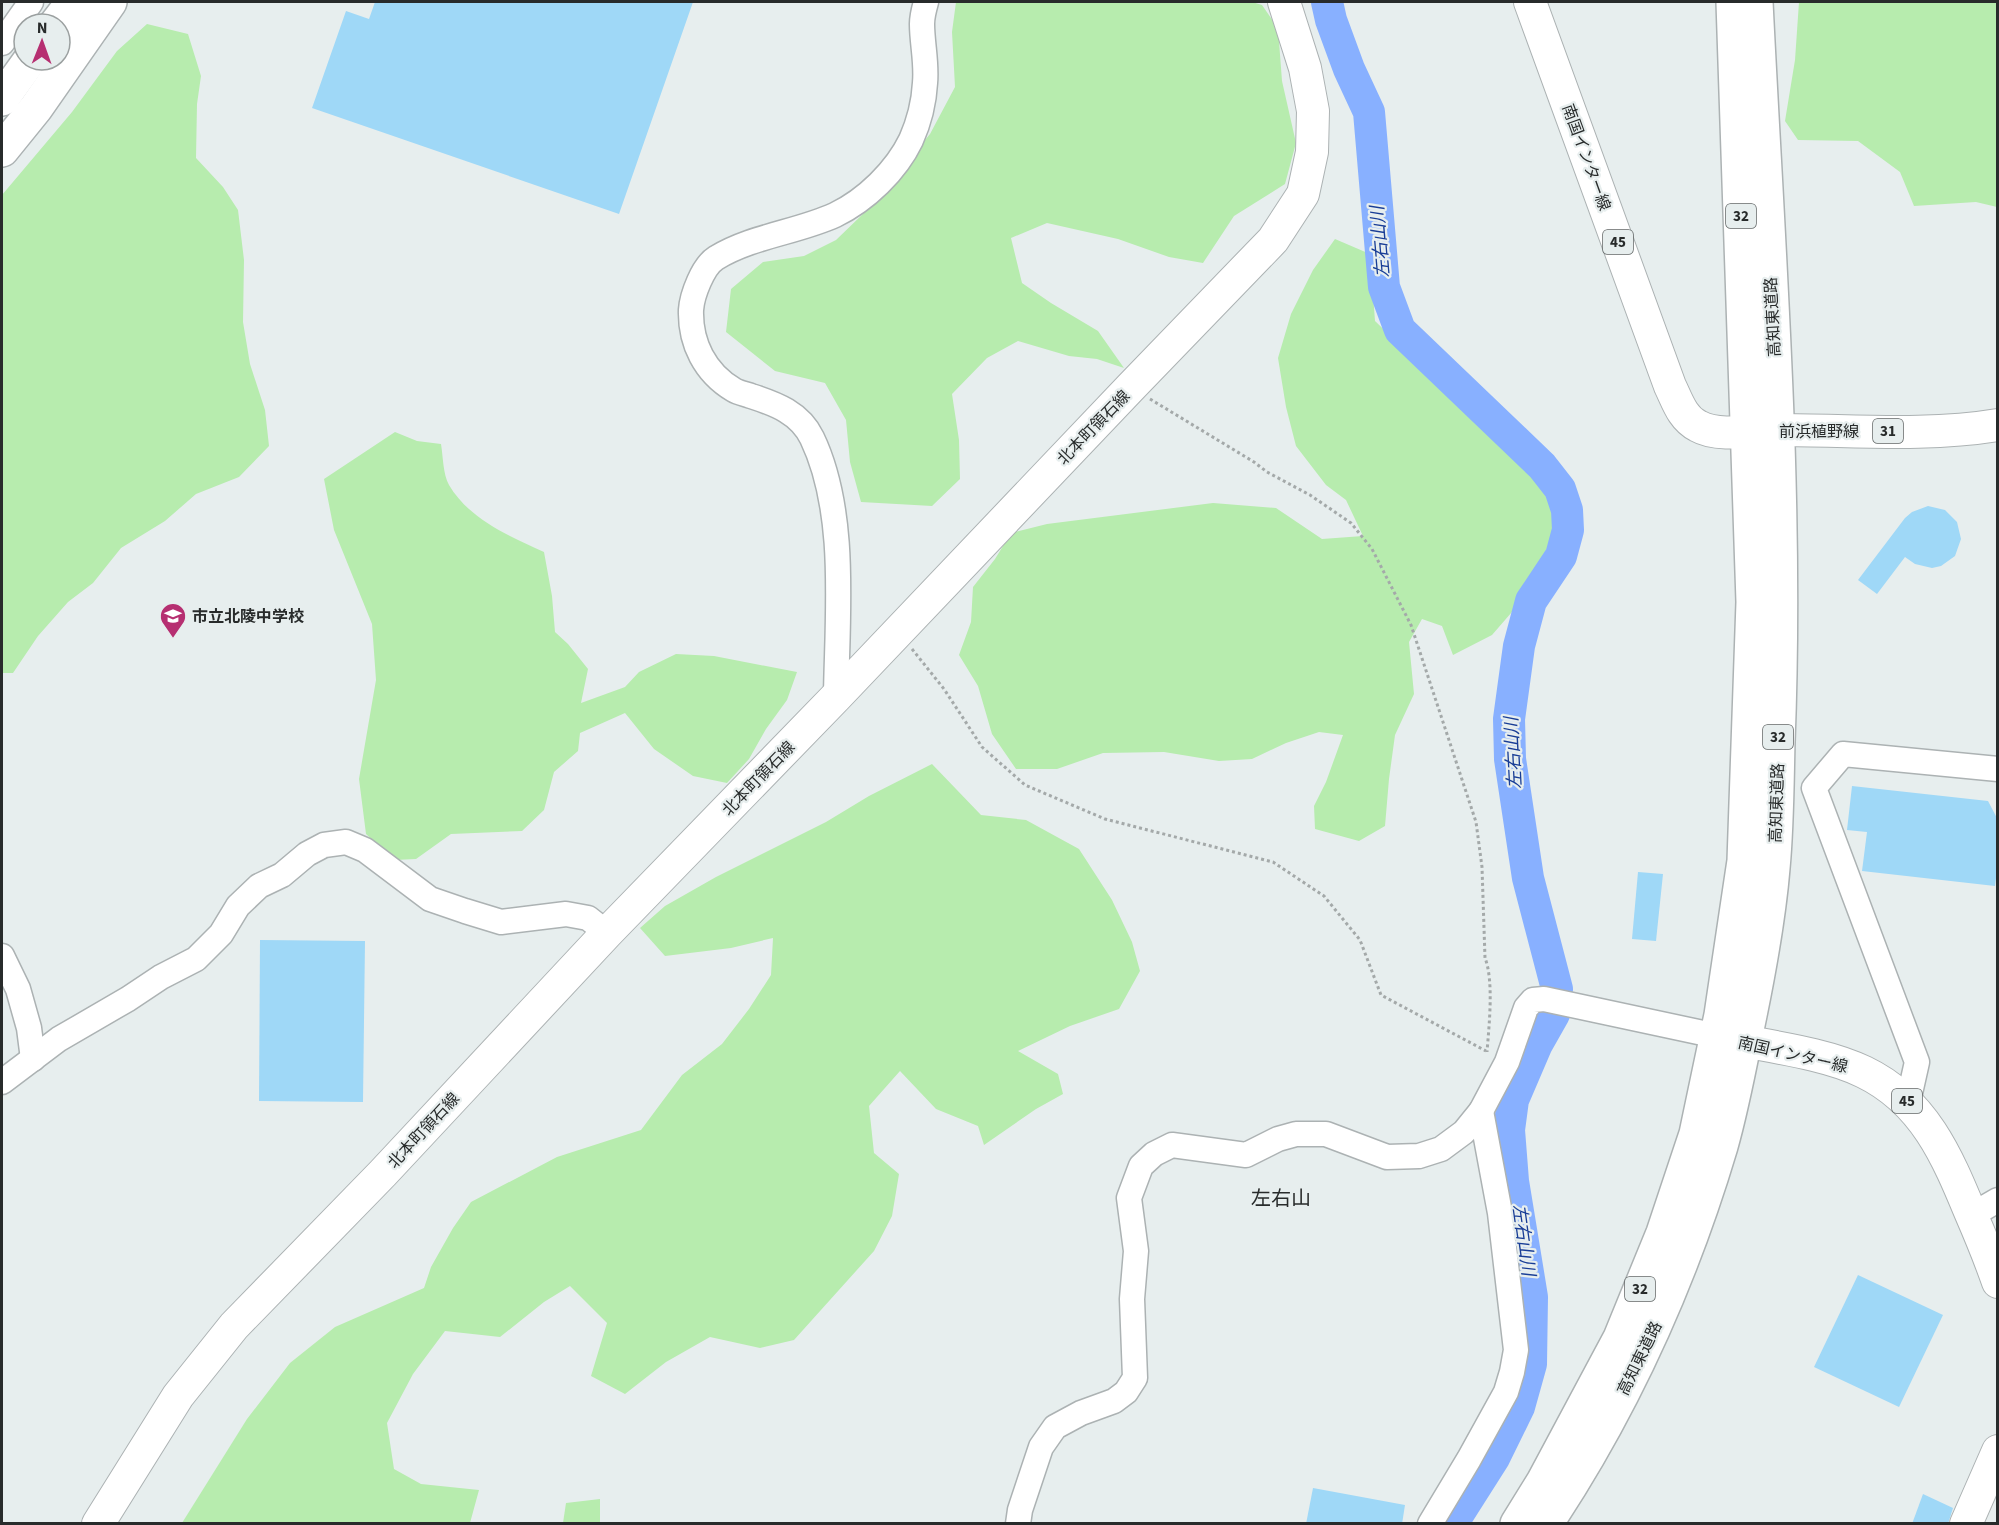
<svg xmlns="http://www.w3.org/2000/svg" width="1999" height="1525" font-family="'Source Sans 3','Noto Sans JP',sans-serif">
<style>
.green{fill:#b7ecae}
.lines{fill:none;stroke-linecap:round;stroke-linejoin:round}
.river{stroke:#88b0ff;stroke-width:32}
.building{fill:#9fd8f7}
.minor-casing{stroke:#acb2b3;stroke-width:27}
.major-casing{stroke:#acb2b3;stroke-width:34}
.highway-casing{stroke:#acb2b3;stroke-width:36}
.path{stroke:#a4a9a9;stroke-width:3;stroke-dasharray:3 3;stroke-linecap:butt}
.minor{stroke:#fff;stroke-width:24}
.major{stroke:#fff;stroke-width:32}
.highway{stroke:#fff;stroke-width:33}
.labels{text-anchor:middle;stroke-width:4.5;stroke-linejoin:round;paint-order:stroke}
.shield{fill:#e7eeee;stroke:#616666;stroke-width:1.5}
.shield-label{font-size:15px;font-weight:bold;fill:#282b2b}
.street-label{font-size:16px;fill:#282b2b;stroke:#e7eeee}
.poi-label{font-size:16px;font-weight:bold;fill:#282b2b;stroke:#e7eeee;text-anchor:start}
.water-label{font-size:18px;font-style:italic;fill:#183d96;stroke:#e7eeee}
.quarter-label{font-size:20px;fill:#282b2b;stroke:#e7eeee}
</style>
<rect width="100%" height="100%" fill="#e7eeee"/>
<g class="green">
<path d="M956,2H1252L1262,5L1278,28L1282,81L1296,143L1285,184L1234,216L1203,263L1169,257L1118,239L1047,223L1011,238L1022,283L1051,303L1098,331L1124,368L1097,359L1069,356L1018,341L987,358L952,394L959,440L960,479L932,506L861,502L850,462L846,420L825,383L775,371L726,332L731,289L763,262L804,256L836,240L865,212L930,134L955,87L952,32Z"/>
<path d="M1799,2H1997V207L1976,202L1914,206L1900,172L1858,141L1798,140L1785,121L1795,60Z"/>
<path d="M147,24L188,34L201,76L197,104L196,158L223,187L238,210L244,260L243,322L250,364L265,410L269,446L239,477L196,494L165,521L121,548L93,583L68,602L38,636L13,673H2V195L72,112L117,51Z"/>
<path d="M1335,239L1370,254L1375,321L1533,474L1549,495L1557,529L1518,605L1492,635L1453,655L1442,626L1422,619L1409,642L1414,694L1395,735L1389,779L1385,826L1359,841L1315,829L1314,806L1326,782L1343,735L1319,732L1286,743L1252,759L1219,761L1164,752L1103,753L1057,769H1016L992,734L978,686L959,655L971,622L973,587L995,559L1011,533L1047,524L1213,503L1276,508L1322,539L1363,536L1346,500L1326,485L1296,446L1286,407L1278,358L1291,314L1313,270Z"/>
<path d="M395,432L417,441L441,444C443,456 443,475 449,485C469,519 509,536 544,552L552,596L555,632L568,644L588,669L581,703L625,687L639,672L676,654L714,656L797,672L787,700L766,729L749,759L727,783L693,776L654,749L625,713L580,733L578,751L554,772L544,810L522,831L451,834L416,859L394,860L366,834L359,779L376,680L372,624L334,530L324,479Z"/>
<path d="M932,764L981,815L1026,820L1079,849L1112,900L1132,942L1140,971L1119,1009L1070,1026L1018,1051L1058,1074L1063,1094L1036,1109L984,1145L978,1126L936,1109L900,1071L869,1106L874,1153L899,1174L892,1216L874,1251L794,1340L760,1348L710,1337L666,1362L625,1394L591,1376L607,1323L570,1286L544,1302L500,1337L445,1331L413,1374L387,1423L394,1469L421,1484L479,1490L470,1523H182L247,1419L290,1363L335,1327L424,1288L431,1267L453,1228L471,1202L557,1157L641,1130L682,1075L722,1044L749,1009L771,975L773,938L731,948L665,956L640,928L665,906L716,877L826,822L869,796Z"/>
<path d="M600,1499V1523H563L566,1503Z"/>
</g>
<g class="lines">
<path class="river" d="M1327,2L1331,20L1349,69L1369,112L1384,287L1400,330L1542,466L1560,489L1567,510L1568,530L1561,556L1531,601L1519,646L1509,719L1510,759L1528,878L1557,989L1554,1014L1537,1044L1513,1100L1509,1130L1513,1181L1532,1297L1531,1364L1519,1407L1494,1458L1452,1524"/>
</g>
<g class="building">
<path d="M375,2H693L619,214L312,108L346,11L369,19Z"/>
<path d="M1928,506L1945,510L1957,522L1961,539L1955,556L1941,566L1932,568L1915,564L1905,557L1877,594L1858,580L1905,518L1912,512Z"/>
<path d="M1852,786L1988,801L1998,820V862L1995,886L1862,871L1867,832L1847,830Z"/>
<path d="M1638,872L1663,874L1656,941L1632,939Z"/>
<path d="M260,940L365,941L363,1102L259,1101Z"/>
<path d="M1858,1275L1943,1315L1899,1407L1814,1367Z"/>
<path d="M1313,1488L1405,1505L1402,1524H1306Z"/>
<path d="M1923,1494L1953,1508L1948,1524H1912Z"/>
</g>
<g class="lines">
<g class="minor-casing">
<g id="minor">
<path d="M2,43L31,2"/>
<path d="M836,697C837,616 848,513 812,438C800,413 776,404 751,396C746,394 739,393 734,390C705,373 690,343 691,310C692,295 703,266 716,258C752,236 798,232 835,215C866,200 896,171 911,140C919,122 924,102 925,83C927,63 922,43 922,24C922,17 924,9 926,2"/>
<path d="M2,956L18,989L29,1028L33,1059"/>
<path d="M2,1082L59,1039L128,999L161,977L196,959L221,934L238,906L259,886L282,875L307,854L324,845L346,842L365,850L430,899L465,911L501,922L566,914L588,918L607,933"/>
<path d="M1908,1102L1917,1062L1814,788L1843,754L1998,769"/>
<path d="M1972,1215L1998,1200"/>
<path d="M1018,1524L1020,1510L1041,1447L1055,1427L1081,1413L1114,1401L1126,1392L1135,1378L1132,1299L1136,1251L1129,1198L1141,1166L1154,1154L1172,1145L1246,1155L1278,1139L1296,1134H1326L1387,1157L1419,1156L1441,1149L1464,1132L1481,1111L1507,1062L1526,1008L1533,1000L1544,999L1717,1036"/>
<path d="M1430,1524L1469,1459L1506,1392L1512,1372L1516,1350L1500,1213L1481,1111"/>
</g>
</g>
<g class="major-casing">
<g id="major">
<path d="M1530,2L1670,386C1677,400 1682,418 1698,426C1719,438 1756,430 1779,430C1851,430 1926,437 1998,425"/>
<path d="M1718,1036C1763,1046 1823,1052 1864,1072C1924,1101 1947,1156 1971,1214C1981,1237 1990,1259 1998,1282"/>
<path d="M98,1524L178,1396L234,1326L383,1173L607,933L836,697L1130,388L1273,240L1303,194L1312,152L1313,111L1305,68L1284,2"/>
<path d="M1966,1524L1998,1451"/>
</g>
</g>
<g class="highway-casing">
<g id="highway">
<path d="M56,24L73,2"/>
<path d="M2,99L30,60"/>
<path d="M2,150L36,108L110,2"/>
<path d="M1517,1524L1543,1482L1620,1338L1663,1233L1696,1134L1721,1015L1744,861L1753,602L1733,2"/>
<path d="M1546,1524C1624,1407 1681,1280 1721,1146C1733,1104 1741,1059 1750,1015C1760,966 1769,917 1773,868C1777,826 1777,783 1778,742C1788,495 1768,248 1756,2"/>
</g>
</g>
<g class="path">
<path d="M1150,399L1254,462L1267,472L1310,495L1351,523L1372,549L1411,625L1476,822L1482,867L1485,958C1494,981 1489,1026 1487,1052"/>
<path d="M912,649L944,689L982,747L1025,785L1105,819L1273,862L1324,896L1360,940L1381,995L1486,1051"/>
</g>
<use href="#minor" class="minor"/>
<use href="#major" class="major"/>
<use href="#highway" class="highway"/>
</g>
<defs>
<g id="school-pin" transform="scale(1.35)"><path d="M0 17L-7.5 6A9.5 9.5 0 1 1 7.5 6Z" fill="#b62f71" stroke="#e7eeee"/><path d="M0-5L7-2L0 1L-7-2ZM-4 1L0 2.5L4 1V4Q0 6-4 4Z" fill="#fff"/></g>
</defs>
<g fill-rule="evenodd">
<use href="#school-pin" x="173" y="616"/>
</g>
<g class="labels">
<g class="shield">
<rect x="1726" y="204" width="30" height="24" rx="4.5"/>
<rect x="1603" y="230" width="30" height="24" rx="4.5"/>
<rect x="1873" y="419" width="30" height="24" rx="4.5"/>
<rect x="1763" y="725" width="30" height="24" rx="4.5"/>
<rect x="1892" y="1089" width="30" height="24" rx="4.5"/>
<rect x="1625" y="1277" width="30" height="24" rx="4.5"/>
</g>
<g class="shield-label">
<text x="1741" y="221">32</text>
<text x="1618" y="247">45</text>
<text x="1888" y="436">31</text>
<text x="1778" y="742">32</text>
<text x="1907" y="1106">45</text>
<text x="1640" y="1294">32</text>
</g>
<g class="street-label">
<text transform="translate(1587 157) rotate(70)" y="6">南国インター線</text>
<text transform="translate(1772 317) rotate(-93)" y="6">高知東道路</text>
<text transform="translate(1093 427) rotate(-46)" y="6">北本町領石線</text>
<text x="1819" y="437">前浜植野線</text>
<text transform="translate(758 778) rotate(-46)" y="6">北本町領石線</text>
<text transform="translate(1776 803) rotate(-88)" y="6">高知東道路</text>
<text transform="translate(1793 1054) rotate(13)" y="6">南国インター線</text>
<text transform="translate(423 1130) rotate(-47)" y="6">北本町領石線</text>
<text transform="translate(1639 1358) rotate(-64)" y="6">高知東道路</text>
</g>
<g class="poi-label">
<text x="192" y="622">市立北陵中学校</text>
</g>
<g class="water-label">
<text transform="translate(1380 242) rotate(-95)" y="6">左右山川</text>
<text transform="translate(1513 753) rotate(-93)" y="6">左右山川</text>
<text transform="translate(1524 1240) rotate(82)" y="6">左右山川</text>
</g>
<g class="quarter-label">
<text x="1281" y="1205">左右山</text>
</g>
</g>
<rect width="1999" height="1525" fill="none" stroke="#282b2b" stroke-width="6"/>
<g transform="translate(42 42) rotate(1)"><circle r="28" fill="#e7eeee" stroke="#9ba0a0" stroke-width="1.5"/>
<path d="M0-4.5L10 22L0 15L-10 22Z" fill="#b62f71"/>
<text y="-9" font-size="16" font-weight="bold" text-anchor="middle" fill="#282b2b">N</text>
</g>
</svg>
